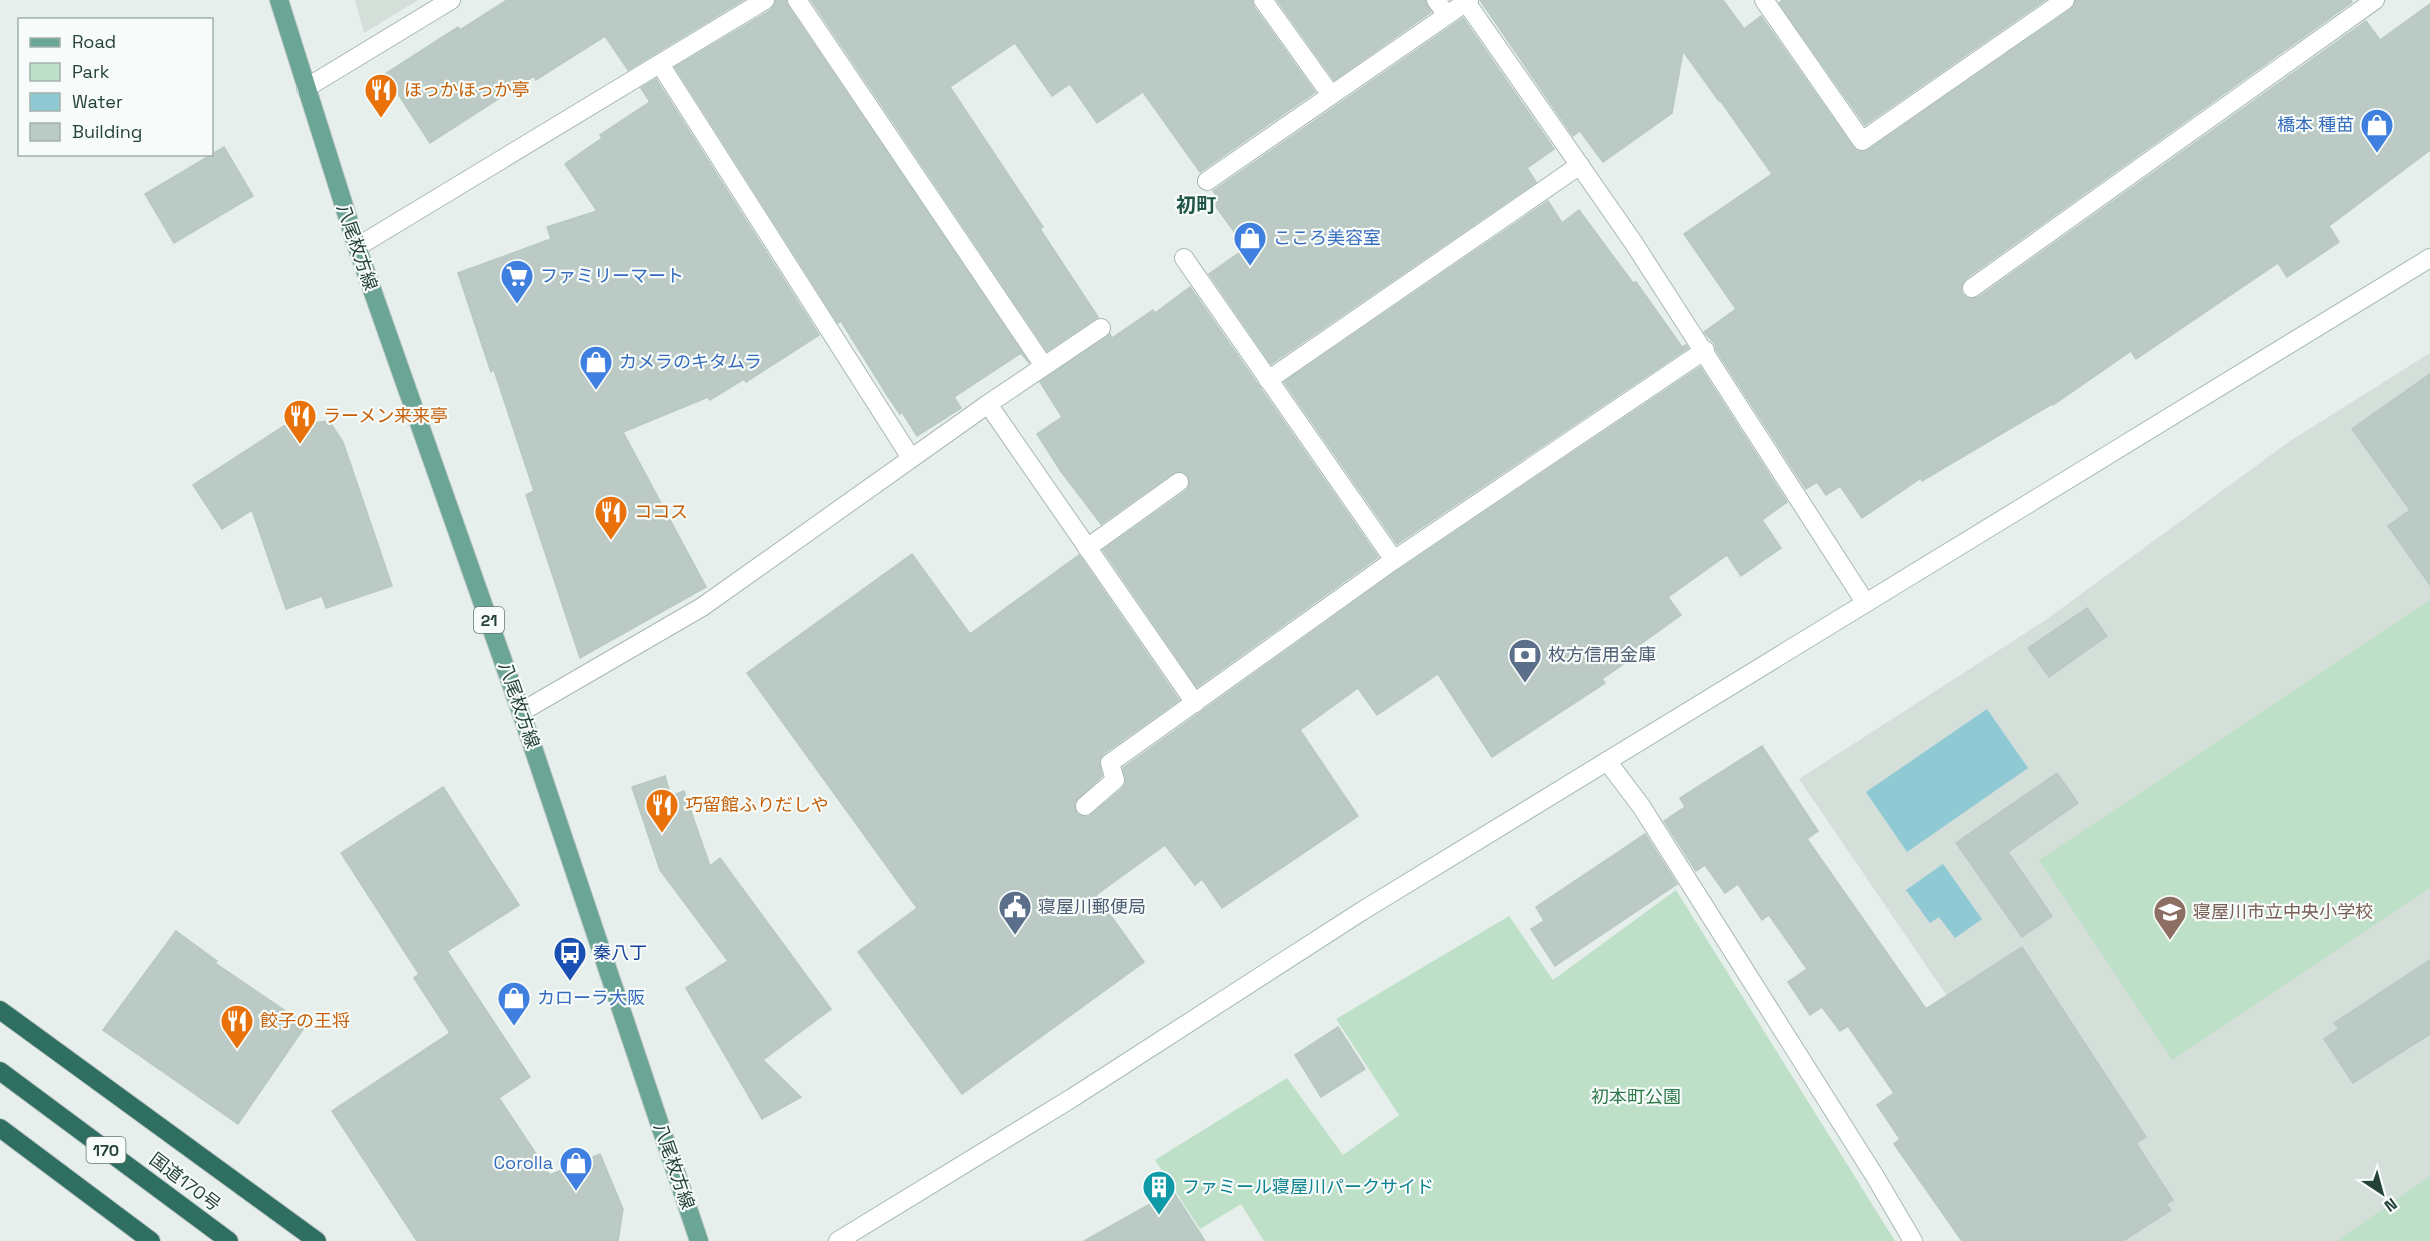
<svg xmlns="http://www.w3.org/2000/svg" width="2430" height="1241" font-family="'Space Grotesk','Noto Sans JP',sans-serif">
<style>
.built{fill:#d4dfda}
.green{fill:#bfe0c8}
.water{fill:#8ec9d4}
.building{fill:#bbcac4;stroke:#b8c9c2;stroke-width:1.5}
.lines{fill:none;stroke-linecap:round;stroke-linejoin:round}
.street-casing{stroke:#a8b8b2;stroke-width:20}
.secondary-casing{stroke:#a4bbb3;stroke-width:20}
.primary-casing{stroke:#c2cac8;stroke-width:20}
.highway-casing{stroke:#c2cac8;stroke-width:20}
.street{stroke:#fff;stroke-width:18}
.secondary{stroke:#fff;stroke-width:18}
.primary{stroke:#6aa596;stroke-width:18}
.highway{stroke:#2f6f62;stroke-width:18}
.labels{text-anchor:middle;stroke-width:4.5;stroke-linejoin:round;paint-order:stroke}
.shield{fill:#f7fbf9;stroke:#637a73;stroke-width:1.5}
.shield-label{font-size:16px;font-weight:bold;fill:#24423a}
.food-label{font-size:18px;fill:#c56008;stroke:#f7fbf9;text-anchor:start}
.shop-label{font-size:18px;fill:#366cbe;stroke:#f7fbf9;text-anchor:start}
.street-label{font-size:18px;fill:#24423a;stroke:#f7fbf9}
.service-label{font-size:18px;fill:#4e5e75;stroke:#f7fbf9;text-anchor:start}
.education-label{font-size:18px;fill:#785e54;stroke:#f7fbf9;text-anchor:start}
.transit-label{font-size:18px;fill:#164399;stroke:#f7fbf9;text-anchor:start}
.park-label{font-size:18px;fill:#2d7a4b;stroke:#f7fbf9}
.culture-label{font-size:18px;fill:#0d838f;stroke:#f7fbf9;text-anchor:start}
.neighbourhood-label{font-size:20px;font-weight:bold;fill:#1f5548;stroke:#f7fbf9}
</style>
<rect width="100%" height="100%" fill="#e6efeb"/>
<g class="built">
<path d="M355,0H418L364,33Z"/>
<path d="M2430,353V1241H2114L1799,779L2047,619L2290,441Z"/>
</g>
<g class="green">
<path d="M2430,600V888L2172,1060L2039,860Z"/>
<path d="M1676,890L1895,1241H1264L1241,1204L1200,1229L1155,1160L1287,1078L1343,1155L1399,1115L1336,1019L1509,916L1553,980Z"/>
<path d="M2430,1176V1241H2337Z"/>
</g>
<g class="water">
<path d="M1987,709L2028,768L1907,852L1866,792Z"/>
<path d="M1943,864L1982,919L1955,938L1939,917L1930,923L1906,890Z"/>
</g>
<g class="building">
<path d="M507,0H743L628,70L605,36L536,80L534,76L430,143L385,74L458,27L460,30Z"/>
<path d="M776,0H786L788,6L1029,363L1021,353L954,397L961,408L917,436L902,412L900,414L887,395L841,321L838,323L675,67L771,10Z"/>
<path d="M811,0H1252L1254,7L1315,92L1200,172L1143,92L1097,123L1070,84L1052,96L1015,43L950,87L1043,227L1040,229L1098,317L1047,351Z"/>
<path d="M1277,0H1425L1431,12L1334,80Z"/>
<path d="M1480,0H1723L1744,29L1761,16L1853,147L1862,152L1868,150L2071,9L2076,0H2351L2352,2L1965,279L1961,290L1963,295L1972,299L1979,297L2366,21L2380,40L2430,4V150L2329,226L2339,242L2287,277L2278,263L2136,359L2131,351L2053,405L2052,404L1922,481L1921,478L1862,518L1840,486L1826,495L1817,482L1806,489L1716,350L1715,344L1704,332L1736,309L1684,234L1772,174L1720,100L1719,101L1683,51L1672,113L1603,162L1580,131L1573,136Z"/>
<path d="M1783,0H2045L1865,125L1779,3Z"/>
<path d="M1463,18L1554,149L1527,168L1536,182L1271,364L1209,274L1246,248L1214,204L1219,200L1213,191Z"/>
<path d="M656,79L819,335L746,382L744,379L710,400L708,397L623,432L706,587L580,658L526,495L534,491L494,370L491,372L458,273L551,239L547,227L597,211L565,164L602,138L600,135L650,102L641,88Z"/>
<path d="M224,147L253,196L174,243L145,194Z"/>
<path d="M1548,201L1562,223L1579,210L1633,283L1636,282L1682,347L1686,345L1688,348L1397,544L1284,382Z"/>
<path d="M1190,287L1378,557L1197,687L1103,550L1186,491L1189,486L1188,476L1183,472L1173,473L1101,524L1060,470L1037,434L1062,417L1040,382L1110,334L1112,338L1153,310L1155,313Z"/>
<path d="M1700,367L1787,502L1762,520L1781,548L1741,576L1727,555L1668,597L1681,615L1628,653L1632,658L1602,679L1605,683L1492,757L1438,674L1377,715L1358,688L1300,730L1358,816L1222,908L1202,879L1195,885L1165,845L1096,895L1144,962L962,1094L858,952L917,908L747,673L912,554L970,634L1079,555L1179,700L1103,754L1099,760L1102,776L1074,803L1077,814L1088,817L1123,788L1126,783L1123,768L1400,569Z"/>
<path d="M2430,374V585L2388,526L2410,510L2352,429Z"/>
<path d="M329,421L343,442L392,586L326,608L322,596L286,609L252,510L222,529L193,485L284,426Z"/>
<path d="M2087,608L2107,636L2049,677L2028,648Z"/>
<path d="M1762,746L1818,831L1807,839L1926,1009L2022,947L2146,1137L2136,1143L2173,1200L2166,1204L2171,1210L2123,1241H1962L1894,1144L1900,1139L1877,1105L1894,1093L1848,1026L1840,1031L1822,1007L1810,1015L1788,982L1807,969L1769,915L1762,920L1738,884L1725,893L1705,865L1696,871L1664,821L1685,807L1680,798Z"/>
<path d="M2057,773L2078,803L2008,852L2052,916L2022,937L1956,843Z"/>
<path d="M665,776L671,796L684,791L710,866L720,858L831,1009L763,1060L801,1097L762,1119L686,988L728,961L660,870L632,787Z"/>
<path d="M443,787L519,905L447,951L530,1077L499,1098L550,1175L600,1154L623,1209L618,1241H417L332,1111L450,1033L414,978L419,974L341,853Z"/>
<path d="M1645,834L1677,884L1555,966L1531,929L1544,921L1536,907Z"/>
<path d="M176,931L217,961L215,963L306,1025L238,1124L103,1030Z"/>
<path d="M2430,960V1034L2353,1083L2324,1039L2339,1029L2334,1023Z"/>
<path d="M1338,1027L1365,1069L1321,1097L1295,1055Z"/>
<path d="M1173,1191L1205,1241H1084Z"/>
</g>
<g class="lines">
<g class="street-casing">
<g id="street">
<path d="M797,0L1044,366"/>
<path d="M1263,0L1331,95"/>
<path d="M1436,0L1447,15"/>
<path d="M1764,0L1862,141L2065,0"/>
<path d="M1466,2L1633,242L1865,602"/>
<path d="M660,64L911,458"/>
<path d="M306,88L451,0"/>
<path d="M1207,181L1469,0"/>
<path d="M357,247L765,0"/>
<path d="M1184,258L1394,560"/>
<path d="M1972,288L2375,0"/>
<path d="M1268,380L1580,165"/>
<path d="M988,404L1195,703"/>
<path d="M1087,548L1179,482"/>
<path d="M521,712L702,607L988,404L1101,328"/>
<path d="M1607,761L1641,806L1876,1178L1913,1241"/>
<path d="M1085,806L1115,780L1110,763L1394,560L1705,350"/>
</g>
</g>
<g class="secondary-casing">
<path id="secondary" d="M838,1241L1072,1098L1362,911L2430,258"/>
</g>
<g class="primary-casing">
<path id="primary" d="M279,0L357,247L521,712L699,1241"/>
</g>
<g class="highway-casing">
<g id="highway">
<path d="M0,1010L317,1241"/>
<path d="M0,1071L229,1241"/>
<path d="M0,1128L151,1241"/>
</g>
</g>
<use href="#street" class="street"/>
<use href="#secondary" class="secondary"/>
<use href="#primary" class="primary"/>
<use href="#highway" class="highway"/>
</g>
<defs>
<g id="restaurant-pin" transform="scale(1.725)"><path d="M0 17L-7.5 6A9.5 9.5 0 1 1 7.5 6Z" fill="#e8710a" stroke="#f7fbf9"/><path d="M-5-6h1v4h1v-4h1v4h1v-4h1v5L-1.5 .5V6h-2V.5L-5-1ZM5-6V6H3V1.5H1.5Q1.5-4 5-6Z" fill="#fff"/></g>
<g id="shop-pin" transform="scale(1.725)"><path d="M0 17L-7.5 6A9.5 9.5 0 1 1 7.5 6Z" fill="#3f7fe0" stroke="#f7fbf9"/><path d="M-5-2.5h2.3a2.7 3.5 0 0 1 5.4 0H5L5.5 6h-11ZM-1.5-2.5h3a1.5 2.3 0 0 0-3 0Z" fill="#fff"/></g>
<g id="supermarket-pin" transform="scale(1.725)"><path d="M0 17L-7.5 6A9.5 9.5 0 1 1 7.5 6Z" fill="#3f7fe0" stroke="#f7fbf9"/><path d="M-6-5.5h2.5l.6 2H6L4.5 2H-2.5L-4.4-4H-6ZM-1.5 3.2a1.3 1.3 0 1 0 .1 0ZM3 3.2a1.3 1.3 0 1 0 .1 0Z" fill="#fff"/></g>
<g id="bank-pin" transform="scale(1.725)"><path d="M0 17L-7.5 6A9.5 9.5 0 1 1 7.5 6Z" fill="#5c6f8a" stroke="#f7fbf9"/><path d="M-6-4H6V4H-6ZM0-2.3a2.3 2.3 0 1 0 0 4.6a2.3 2.3 0 1 0 0-4.6Z" fill="#fff"/></g>
<g id="civic-pin" transform="scale(1.725)"><path d="M0 17L-7.5 6A9.5 9.5 0 1 1 7.5 6Z" fill="#5c6f8a" stroke="#f7fbf9"/><path d="M-.6-6.5H3V-4.5H.6V-3L4-1V1h2V6H-6V1h2V-1L-.6-3ZM-1.2 2.5V6h2.4V2.5Z" fill="#fff"/></g>
<g id="school-pin" transform="scale(1.725)"><path d="M0 17L-7.5 6A9.5 9.5 0 1 1 7.5 6Z" fill="#8d6e63" stroke="#f7fbf9"/><path d="M0-5L7-2L0 1L-7-2ZM-4 1L0 2.5L4 1V4Q0 6-4 4Z" fill="#fff"/></g>
<g id="bus-pin" transform="scale(1.725)"><path d="M0 17L-7.5 6A9.5 9.5 0 1 1 7.5 6Z" fill="#1a4fb4" stroke="#f7fbf9"/><path d="M-5-6H5V4H4V6H2V4H-2V6H-4V4H-5ZM-3.5-4V0h7V-4ZM-3.5 1.2v1.5H-2V1.2ZM2 1.2v1.5H3.5V1.2Z" fill="#fff"/></g>
<g id="building-pin" transform="scale(1.725)"><path d="M0 17L-7.5 6A9.5 9.5 0 1 1 7.5 6Z" fill="#0f9aa8" stroke="#f7fbf9"/><path d="M-4-6H4V6H1V3H-1V6H-4ZM-2.5-4.3h1.7v1.8h-1.7ZM.8-4.3h1.7v1.8H.8ZM-2.5-1h1.7V.8h-1.7ZM.8-1h1.7V.8H.8Z" fill="#fff"/></g>
</defs>
<g fill-rule="evenodd">
<use href="#restaurant-pin" x="381" y="90"/>
<use href="#shop-pin" x="2377" y="125"/>
<use href="#shop-pin" x="1250" y="238"/>
<use href="#supermarket-pin" x="517" y="276"/>
<use href="#shop-pin" x="596" y="362"/>
<use href="#restaurant-pin" x="300" y="416"/>
<use href="#restaurant-pin" x="611" y="512"/>
<use href="#bank-pin" x="1525" y="655"/>
<use href="#restaurant-pin" x="662" y="805"/>
<use href="#civic-pin" x="1015" y="907"/>
<use href="#school-pin" x="2170" y="912"/>
<use href="#bus-pin" x="570" y="953"/>
<use href="#shop-pin" x="514" y="998"/>
<use href="#restaurant-pin" x="237" y="1021"/>
<use href="#shop-pin" x="576" y="1163"/>
<use href="#building-pin" x="1159" y="1187"/>
</g>
<g class="labels">
<g class="shield">
<rect x="474" y="607" width="30" height="26" rx="4.5"/>
<rect x="86.5" y="1137" width="39" height="26" rx="4.5"/>
</g>
<g class="shield-label">
<text x="489" y="626">21</text>
<text x="106" y="1156">170</text>
</g>
<g class="food-label">
<text x="404" y="96">ほっかほっか亭</text>
<text x="323" y="422">ラーメン来来亭</text>
<text x="634" y="518">ココス</text>
<text x="685" y="811">巧留館ふりだしや</text>
<text x="260" y="1027">餃子の王将</text>
</g>
<g class="shop-label">
<text x="2354" y="131" text-anchor="end">橋本 種苗</text>
<text x="1273" y="244">こころ美容室</text>
<text x="540" y="282">ファミリーマート</text>
<text x="619" y="368">カメラのキタムラ</text>
<text x="537" y="1004">カローラ大阪</text>
<text x="553" y="1169" text-anchor="end">Corolla</text>
</g>
<g class="street-label">
<text transform="translate(357 247) rotate(71)" y="6">八尾枚方線</text>
<text transform="translate(519 705) rotate(71)" y="6">八尾枚方線</text>
<text transform="translate(674 1166) rotate(71)" y="6">八尾枚方線</text>
<text transform="translate(185 1182) rotate(37)" y="6">国道170号</text>
</g>
<g class="service-label">
<text x="1548" y="661">枚方信用金庫</text>
<text x="1038" y="913">寝屋川郵便局</text>
</g>
<g class="education-label">
<text x="2193" y="918">寝屋川市立中央小学校</text>
</g>
<g class="transit-label">
<text x="593" y="959">秦八丁</text>
</g>
<g class="park-label">
<text x="1636" y="1103">初本町公園</text>
</g>
<g class="culture-label">
<text x="1182" y="1193">ファミール寝屋川パークサイド</text>
</g>
<g class="neighbourhood-label">
<text x="1196" y="212">初町</text>
</g>
</g>
<rect x="18" y="18" width="195" height="138" fill="#f7fbf9" stroke="#a3b1ad" stroke-width="1.5"/>
<rect x="30" y="38" width="30" height="9" fill="#6aa596" stroke="#a3b1ad" stroke-width="1.5"/>
<text x="72" y="48" font-size="18" fill="#24423a">Road</text>
<rect x="30" y="63" width="30" height="18" fill="#bfe0c8" stroke="#a3b1ad" stroke-width="1.5"/>
<text x="72" y="78" font-size="18" fill="#24423a">Park</text>
<rect x="30" y="93" width="30" height="18" fill="#8ec9d4" stroke="#a3b1ad" stroke-width="1.5"/>
<text x="72" y="108" font-size="18" fill="#24423a">Water</text>
<rect x="30" y="123" width="30" height="18" fill="#bbcac4" stroke="#a3b1ad" stroke-width="1.5"/>
<text x="72" y="138" font-size="18" fill="#24423a">Building</text>
<g transform="translate(2382 1193) rotate(144)" stroke="#f7fbf9" stroke-width="4.5" paint-order="stroke">
<path d="M0-4.5L10 22L0 15L-10 22Z" fill="#24423a"/>
<text y="-9" font-size="16" font-weight="bold" text-anchor="middle" fill="#24423a">N</text>
</g>
</svg>
